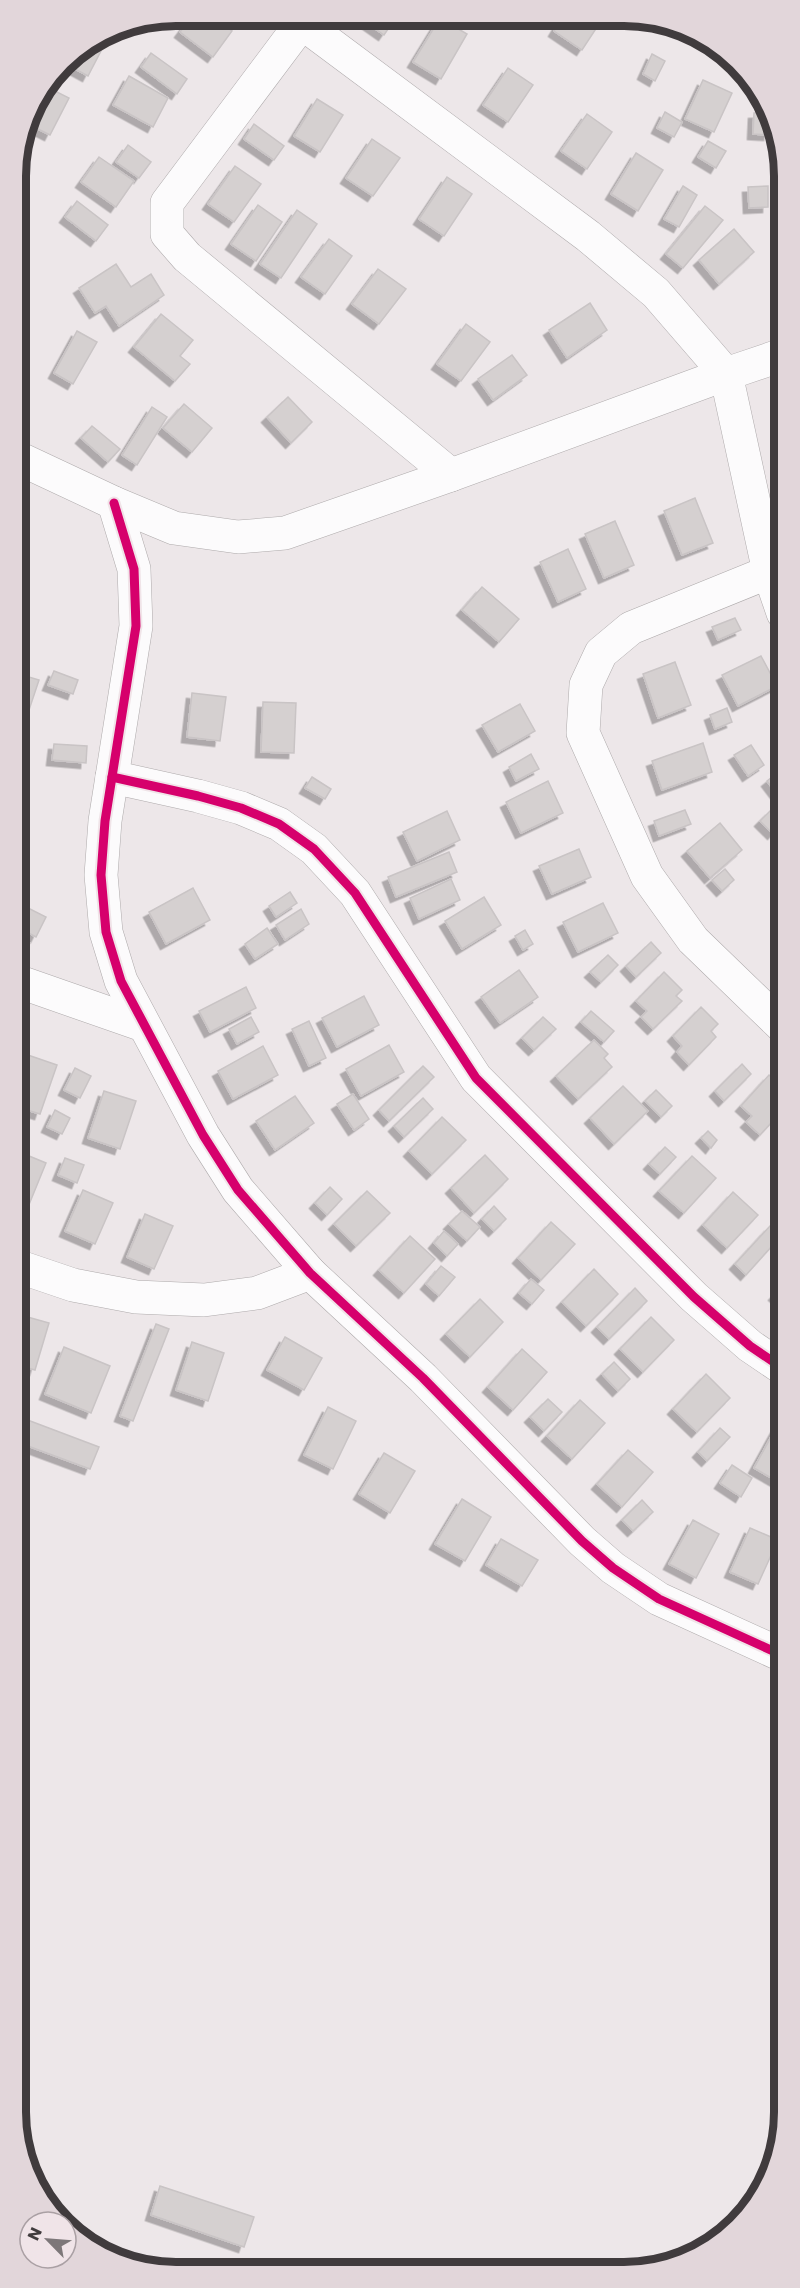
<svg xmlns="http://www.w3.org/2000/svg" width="800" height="2288" font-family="Poppins,sans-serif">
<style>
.building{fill:#d5d0d0;stroke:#c9c4c5;stroke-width:1.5;filter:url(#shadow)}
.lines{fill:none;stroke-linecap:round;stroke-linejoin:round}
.minor-casing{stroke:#aeaaab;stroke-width:34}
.minor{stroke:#fcfbfc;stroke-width:33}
.cycleway-casing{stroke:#f0e4e8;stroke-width:13}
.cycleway{stroke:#d6006c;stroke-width:9}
.rim{fill:none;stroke:#403b3d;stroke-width:8}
</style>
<defs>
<filter id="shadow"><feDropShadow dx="-5.5" dy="5.5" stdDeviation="0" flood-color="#0004"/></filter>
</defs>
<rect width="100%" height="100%" fill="#ede7e9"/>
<g class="building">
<path d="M193,15H211L232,31L213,57L180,32Z"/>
<path d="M357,16H397L384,35Z"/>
<path d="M440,18L467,34L441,79L413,62Z"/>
<path d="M562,18H603L582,50L554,31Z"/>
<path d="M90,42L102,49L88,76L64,63L69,55Z"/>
<path d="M151,53L187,79L177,94L141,67Z"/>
<path d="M652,54L665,61L655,81L643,74Z"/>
<path d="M508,68L533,85L508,122L483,105Z"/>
<path d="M129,76L168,98L153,127L113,105Z"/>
<path d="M703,80L732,93L714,132L685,119Z"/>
<path d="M45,86L69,98L50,135L26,123L30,109Z"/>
<path d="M317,99L343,115L320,152L294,136Z"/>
<path d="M665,112L682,122L674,137L657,128Z"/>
<path d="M754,113H765L770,121L769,135L753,134Z"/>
<path d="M587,114L612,132L587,169L561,151Z"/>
<path d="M254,124L284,146L274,160L244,139Z"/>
<path d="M372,139L400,158L373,196L346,178Z"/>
<path d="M708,141L726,151L716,168L698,157Z"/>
<path d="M128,145L151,162L139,178L116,162Z"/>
<path d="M636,153L663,170L638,211L611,194Z"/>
<path d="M99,157L134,181L116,207L81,182Z"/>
<path d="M235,166L261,184L234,222L208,204Z"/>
<path d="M447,177L472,194L444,236L419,219Z"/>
<path d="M683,186L697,195L679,227L664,219Z"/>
<path d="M768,186V207L749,208L748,187Z"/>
<path d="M77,201L108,225L96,241L65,217Z"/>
<path d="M258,205L282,222L256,261L231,244Z"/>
<path d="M705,206L723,220L683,268L666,254Z"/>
<path d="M297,210L317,224L281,278L260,264Z"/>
<path d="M734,229L754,252L719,284L699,260Z"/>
<path d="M329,239L352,256L325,294L301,277Z"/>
<path d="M116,264L131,287L151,274L164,295L119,326L106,306L95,313L79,288Z"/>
<path d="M378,269L406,289L379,324L352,304Z"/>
<path d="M590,303L607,330L567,358L549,330Z"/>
<path d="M161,314L193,340L180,356L190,364L175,381L134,347Z"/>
<path d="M466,324L490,342L461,381L437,364Z"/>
<path d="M77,331L97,342L73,384L54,373Z"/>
<path d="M512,355L527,375L493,400L478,379Z"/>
<path d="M288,397L312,422L291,443L267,417Z"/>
<path d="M184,404L212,428L192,452L163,428Z"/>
<path d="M152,407L167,417L137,465L122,455Z"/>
<path d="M92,426L120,449L108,462L81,438Z"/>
<path d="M695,498L713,543L682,555L664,511Z"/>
<path d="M615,521L634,565L604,578L585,534Z"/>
<path d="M568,549L586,589L558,602L540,562Z"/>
<path d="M482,587L519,619L499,642L462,610Z"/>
<path d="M16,598L25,602L17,619L16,618Z"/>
<path d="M735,618L741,630L718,640L712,627Z"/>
<path d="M761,656L777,686L738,706L722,675Z"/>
<path d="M675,662L691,705L658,718L643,674Z"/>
<path d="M54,671L78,680L73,694L48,685Z"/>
<path d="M22,675L39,680L20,737L16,735V692Z"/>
<path d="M192,693L226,697L220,741L187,737Z"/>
<path d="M263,702L296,703L294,753L261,752Z"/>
<path d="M520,704L535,731L498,752L482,725Z"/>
<path d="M727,708L732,722L715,729L710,715Z"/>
<path d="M703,743L712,772L662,790L652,761Z"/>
<path d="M54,744L87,746L86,763L52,760Z"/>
<path d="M751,745L764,765L748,776L734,755Z"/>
<path d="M531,754L539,769L516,781L509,767Z"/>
<path d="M783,768V802L767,781Z"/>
<path d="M312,777L331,789L325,799L305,788Z"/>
<path d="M548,781L563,813L521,833L506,802Z"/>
<path d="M16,804L22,807L16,821Z"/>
<path d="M685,810L691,824L659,836L654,821Z"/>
<path d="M771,810L783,822L773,834L760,821Z"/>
<path d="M447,811L460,840L417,861L403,832Z"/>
<path d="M720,823L742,850L710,878L687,851Z"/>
<path d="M579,849L591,877L552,894L539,866Z"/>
<path d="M449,852L457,872L396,897L388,877Z"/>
<path d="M16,864L25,868L19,878L16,877Z"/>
<path d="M725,869L734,880L722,891L712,880Z"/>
<path d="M451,879L460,900L419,919L410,898Z"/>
<path d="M193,888L210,920L166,944L149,912Z"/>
<path d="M290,892L297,903L276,917L269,906Z"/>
<path d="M484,897L501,925L462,949L445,921Z"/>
<path d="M603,903L618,933L578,952L563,922Z"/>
<path d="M28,908L46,917L36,937L19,928Z"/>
<path d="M301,909L309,924L285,940L276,925Z"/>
<path d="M267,928L278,944L255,959L245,944Z"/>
<path d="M525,930L533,944L523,950L515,936Z"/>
<path d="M16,936L30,943L23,957L16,954Z"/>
<path d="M651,942L661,953L636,977L626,966Z"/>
<path d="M608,955L618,965L601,982L590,972Z"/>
<path d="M519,970L538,997L500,1023L481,997Z"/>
<path d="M664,972L682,990L676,996L682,1001L653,1029L641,1017L647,1011L636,1001Z"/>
<path d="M246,987L256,1008L210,1032L199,1011Z"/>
<path d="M364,996L379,1025L337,1047L322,1018Z"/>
<path d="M701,1007L718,1024L711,1031L716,1037L689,1065L677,1052L682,1046L673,1036Z"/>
<path d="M591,1011L614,1031L604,1042L581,1022Z"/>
<path d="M251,1017L259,1032L237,1044L229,1029Z"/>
<path d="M543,1017L556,1029L534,1050L522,1038Z"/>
<path d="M309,1021L326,1058L309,1066L292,1029Z"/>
<path d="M594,1040L608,1054L604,1058L612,1067L578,1099L556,1076Z"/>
<path d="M389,1045L404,1072L361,1096L346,1069Z"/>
<path d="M263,1046L278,1075L233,1099L218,1071Z"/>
<path d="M25,1054L57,1065L40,1114L17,1107V1078Z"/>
<path d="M742,1064L751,1074L724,1101L715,1091Z"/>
<path d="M423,1066L434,1077L389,1121L379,1110Z"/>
<path d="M75,1068L91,1076L80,1098L64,1090Z"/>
<path d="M769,1075L783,1088V1110L760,1135L746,1122L752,1116L741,1106Z"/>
<path d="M623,1086L648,1111L614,1144L590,1118Z"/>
<path d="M656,1090L672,1106L661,1117L645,1101Z"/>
<path d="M104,1091L136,1101L120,1149L88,1138Z"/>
<path d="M353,1094L369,1119L354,1130L337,1104Z"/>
<path d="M295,1096L314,1123L275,1150L256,1121Z"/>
<path d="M423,1098L433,1109L404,1137L394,1126Z"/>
<path d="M55,1110L70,1118L62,1134L47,1127Z"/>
<path d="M442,1117L466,1140L432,1174L409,1151Z"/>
<path d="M708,1131L717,1140L711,1148L701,1138Z"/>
<path d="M665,1147L676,1157L660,1174L649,1164Z"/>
<path d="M17,1151L46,1163L28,1207L17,1202Z"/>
<path d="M485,1155L508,1179L474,1213L451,1188Z"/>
<path d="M692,1156L716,1178L684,1213L659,1191Z"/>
<path d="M65,1158L84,1165L77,1183L58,1175Z"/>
<path d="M330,1187L342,1199L327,1215L315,1203Z"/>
<path d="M83,1190L113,1203L95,1244L65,1231Z"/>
<path d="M367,1191L390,1213L356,1246L334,1224Z"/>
<path d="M733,1192L758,1215L727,1248L703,1225Z"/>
<path d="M494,1206L506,1219L494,1231L482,1219Z"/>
<path d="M462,1211L480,1227L467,1241L449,1224Z"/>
<path d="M145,1214L173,1226L154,1269L127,1257Z"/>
<path d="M551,1222L575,1244L541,1280L518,1258Z"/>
<path d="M770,1226L781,1236L746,1275L735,1264Z"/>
<path d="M444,1231L458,1244L447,1256L434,1243Z"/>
<path d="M410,1236L435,1259L404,1293L379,1270Z"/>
<path d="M441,1266L455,1277L439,1296L426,1284Z"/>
<path d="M594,1269L618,1294L586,1326L562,1302Z"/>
<path d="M531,1279L544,1290L532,1304L519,1293Z"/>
<path d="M783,1285L784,1304L774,1295Z"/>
<path d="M635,1288L647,1301L609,1339L597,1327Z"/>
<path d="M480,1299L503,1322L470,1357L446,1334Z"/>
<path d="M17,1314L49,1323L35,1370L17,1365Z"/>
<path d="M651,1317L674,1340L643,1372L620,1349Z"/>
<path d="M156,1324L169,1329L133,1421L120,1416Z"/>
<path d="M285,1337L322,1358L304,1390L267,1370Z"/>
<path d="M192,1342L224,1353L208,1401L176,1390Z"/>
<path d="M64,1347L110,1366L91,1413L45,1394Z"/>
<path d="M522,1349L547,1372L513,1410L488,1387Z"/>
<path d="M614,1362L630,1379L618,1391L602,1374Z"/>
<path d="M706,1374L730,1398L697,1432L673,1409Z"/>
<path d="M548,1399L562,1412L544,1431L530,1417Z"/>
<path d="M580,1400L605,1423L572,1459L547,1436Z"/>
<path d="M328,1407L356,1421L333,1469L304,1455Z"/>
<path d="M17,1416L99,1447L90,1469L17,1442Z"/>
<path d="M777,1426L784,1430V1480L782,1484L754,1468Z"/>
<path d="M720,1428L730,1437L707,1461L698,1452Z"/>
<path d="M628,1450L653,1472L622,1507L597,1484Z"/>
<path d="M384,1453L415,1471L390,1513L359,1494Z"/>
<path d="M732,1465L752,1478L741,1497L720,1483Z"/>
<path d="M462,1499L491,1517L465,1561L435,1544Z"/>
<path d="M642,1500L653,1512L633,1531L622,1520Z"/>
<path d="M693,1520L719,1534L696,1578L669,1564Z"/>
<path d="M750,1528L778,1540L758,1584L730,1572Z"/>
<path d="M501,1539L538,1560L522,1586L486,1565Z"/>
<path d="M784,1547V1562L778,1559Z"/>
<path d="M160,2186L254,2217L244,2247L151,2215Z"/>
</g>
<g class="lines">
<g class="minor-casing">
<g id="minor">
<path d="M307,16L167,203V234L187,257L451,475"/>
<path d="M302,23L588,236L656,293L726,374L769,572L783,613"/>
<path d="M16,457L114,503L174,528L238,537L285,533L451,475L726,374L782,355"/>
<path d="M114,503L134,569L136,626L105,821L101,875L106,932L121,981L203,1135L238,1190L310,1273L423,1378L582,1541L613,1568L659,1599L784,1656"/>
<path d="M769,572L631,628L601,653L586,685L583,733L647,876L693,940L783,1027"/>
<path d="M112,777L198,796L241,808L279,824L314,849L355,893L476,1078L694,1297L750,1346L784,1369"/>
<path d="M17,981L143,1025"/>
<path d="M17,1266L73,1285L136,1297L204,1300L257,1293L310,1273"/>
</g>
</g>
<use href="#minor" class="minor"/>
<g class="cycleway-casing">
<g id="cycleway">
<path d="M114,503L134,569L136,626L105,821L101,875L106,932L121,981L203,1135L238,1190L310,1273L423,1378L582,1541L613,1568L659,1599L784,1656"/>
<path d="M112,777L198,796L241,808L279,824L314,849L355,893L476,1078L694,1297L750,1346L784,1369"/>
</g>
</g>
<use href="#cycleway" class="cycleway"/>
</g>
<path d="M0 0H800V2288H0ZM176 26H624A150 150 0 0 1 774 176V2112A150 150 0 0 1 624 2262H176A150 150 0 0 1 26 2112V176A150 150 0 0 1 176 26Z" fill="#e2d6da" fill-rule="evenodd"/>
<path class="rim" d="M176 26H624A150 150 0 0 1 774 176V2112A150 150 0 0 1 624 2262H176A150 150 0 0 1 26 2112V176A150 150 0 0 1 176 26Z"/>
<g transform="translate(48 2240) rotate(295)"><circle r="28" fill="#f0e4e8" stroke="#aaa0a4" stroke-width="1.5"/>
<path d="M0-4.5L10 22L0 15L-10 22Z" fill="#7d7779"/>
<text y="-9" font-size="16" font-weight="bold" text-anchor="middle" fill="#403b3d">N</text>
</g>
</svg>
